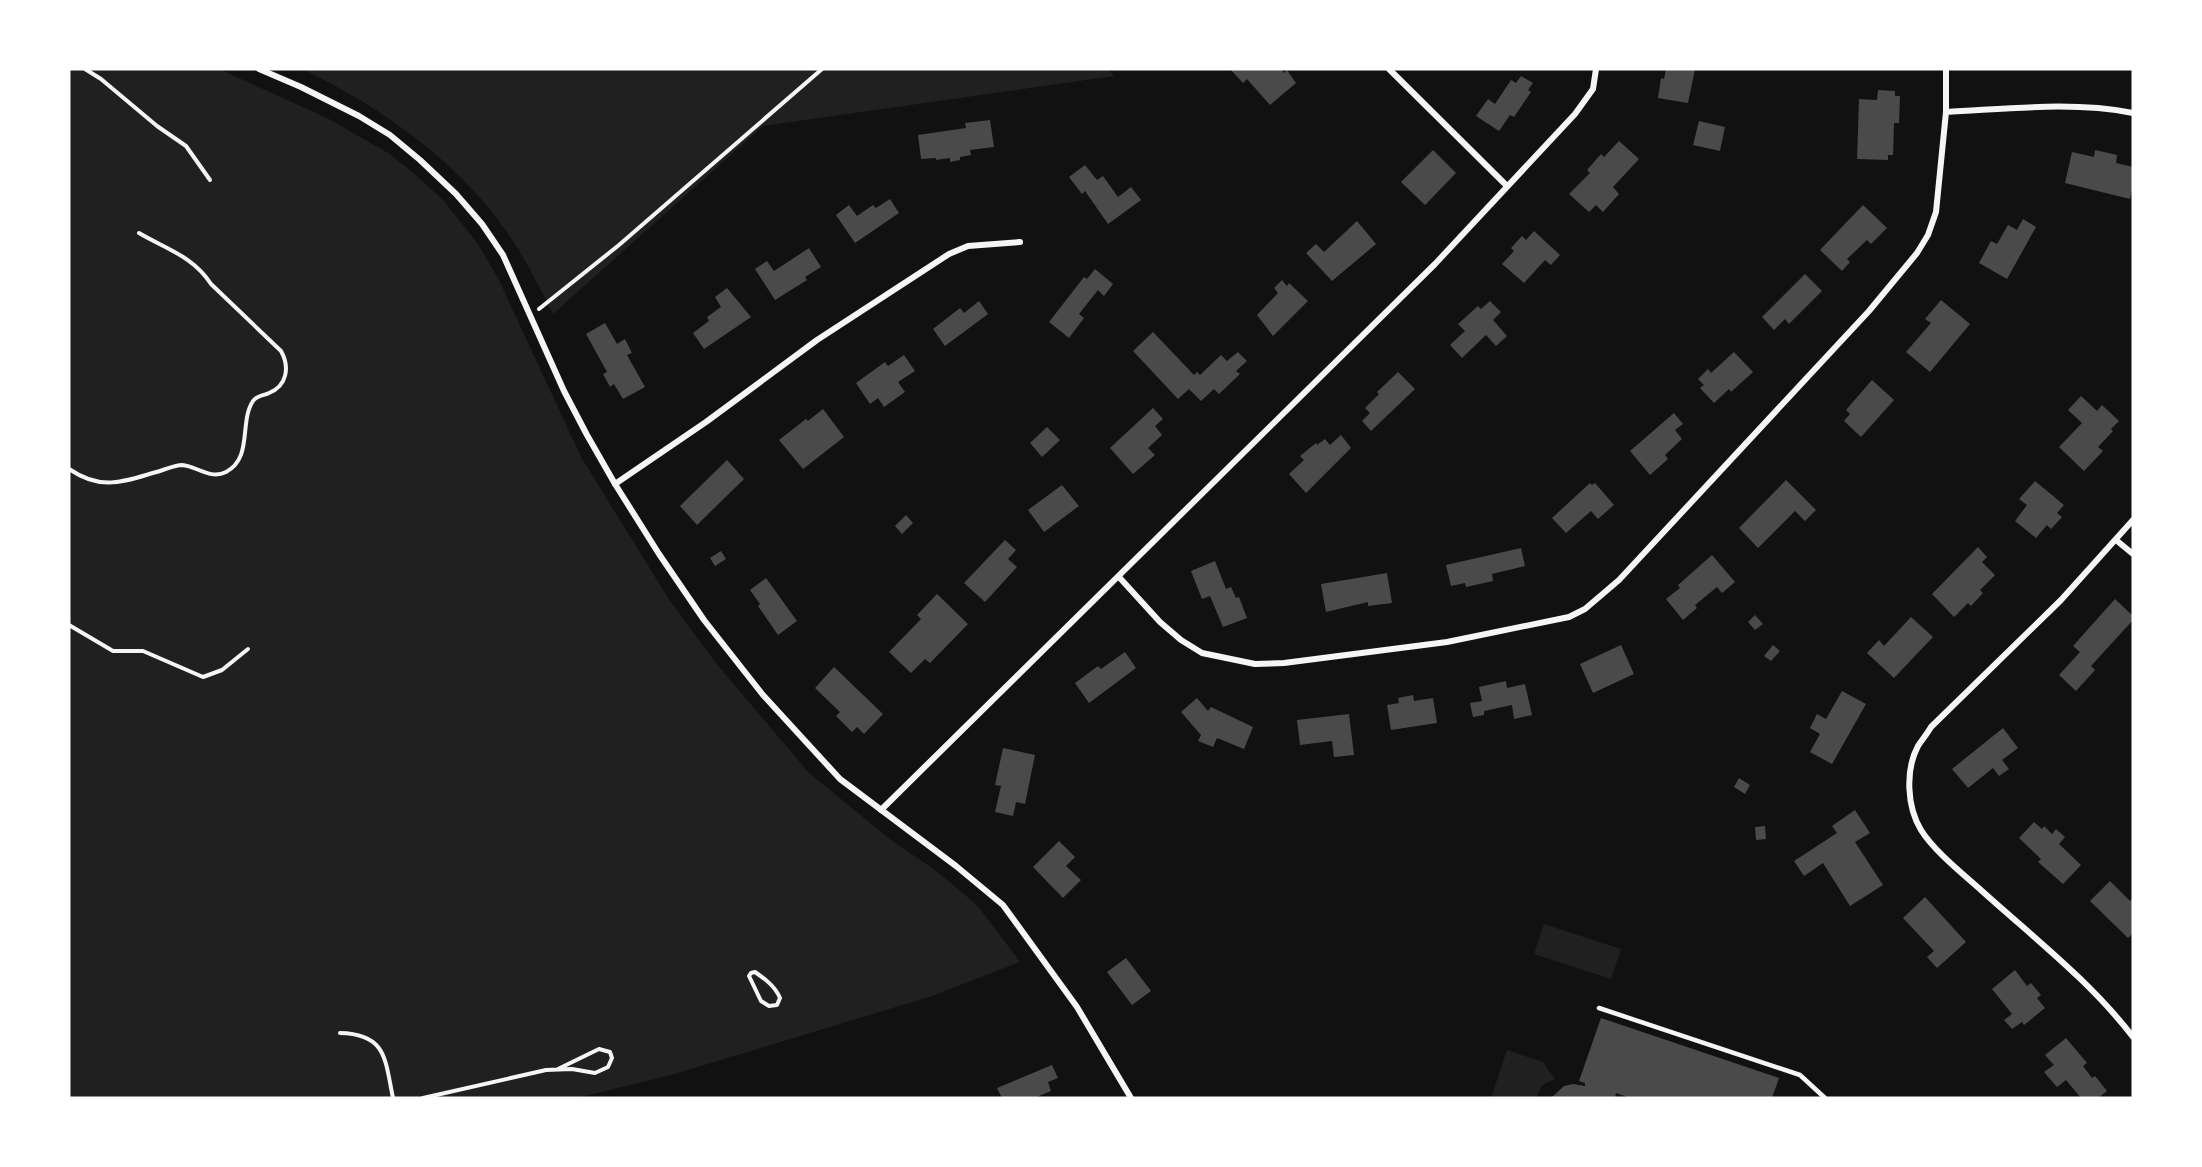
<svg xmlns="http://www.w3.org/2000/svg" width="2202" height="1167" font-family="'PT Sans Narrow',sans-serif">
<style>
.green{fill:#202020}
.building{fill:#4a4a4a}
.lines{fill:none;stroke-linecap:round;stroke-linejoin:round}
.path{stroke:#f5f5f5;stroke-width:4}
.service{stroke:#f5f5f5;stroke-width:4.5}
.minor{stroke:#f5f5f5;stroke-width:6}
</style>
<rect width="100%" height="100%" fill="#111"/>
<g class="green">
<path d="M69,69H219L327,118L388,153L409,169L443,200L478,244L499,280L581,457L670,601L716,663L808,772L891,840L935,870L977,905L1020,962L929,997L671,1075L577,1098H69Z"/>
<path d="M302,69H1108L1114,76L763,126L553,314C540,288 527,262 511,238C462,164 382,107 302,69Z"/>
<path d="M1544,924L1621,949L1611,979L1534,954Z"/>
<path d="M1507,1050L1543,1062L1555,1079L1542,1085L1536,1098H1491Z"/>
</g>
<g class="building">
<path d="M1230,69H1281L1284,73L1287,70L1296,83L1270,105L1247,79L1243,83Z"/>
<path d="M1666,69H1695L1688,103L1658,98L1661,78L1664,79Z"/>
<path d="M1521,76L1533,83L1528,90L1531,92L1514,117L1510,115L1499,131L1476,116L1488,99L1495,104L1511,80L1516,83Z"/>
<path d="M1878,90L1895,91V96H1900L1899,123H1894L1893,155H1888V160L1857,159L1859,99L1877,100Z"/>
<path d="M990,120L994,147L970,150L971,155L960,157V160L950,162V158L936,160V158L921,159L918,135L966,128L965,123Z"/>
<path d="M1699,121L1725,127L1720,151L1693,145Z"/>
<path d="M1619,141L1639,159L1613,187L1619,194L1603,212L1596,205L1589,212L1569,194L1590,173L1587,170L1601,154L1604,157Z"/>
<path d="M1433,150L1456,173L1425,205L1401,182Z"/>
<path d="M2095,150L2117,155L2116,163L2133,167V185L2130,199L2065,183L2072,152L2094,157Z"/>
<path d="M1085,165L1097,180L1103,176L1118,197L1131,187L1141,200L1108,224L1085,191L1082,194L1069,177Z"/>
<path d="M890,199L899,213L855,243L836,215L849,205L857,216L873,205L876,208Z"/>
<path d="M1863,205L1887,228L1871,244L1867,240L1847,259L1850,262L1842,271L1820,250Z"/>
<path d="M2023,219L2036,227L2007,279L1979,263L1991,241L1997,244L2008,225L2017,230Z"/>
<path d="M1357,221L1376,244L1332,281L1306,253L1316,244L1324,252Z"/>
<path d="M1534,231L1560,255L1551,265L1545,260L1524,283L1502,264L1514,251L1511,248L1522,236L1526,240Z"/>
<path d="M809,248L821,267L805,277L807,280L775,300L755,269L767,261L774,271Z"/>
<path d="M1095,269L1113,284L1104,296L1098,290L1079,314L1084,318L1069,338L1049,322L1084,277L1087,279Z"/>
<path d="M1805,274L1822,291L1789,324L1785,319L1774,330L1762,317Z"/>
<path d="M1282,280L1287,286L1289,283L1308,301L1273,336L1257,315L1278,293L1274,288Z"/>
<path d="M727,288L751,317L704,349L693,333L709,321L707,317L721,307L715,297Z"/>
<path d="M1941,300L1970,324L1930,372L1906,352L1931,323L1925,319Z"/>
<path d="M979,301L988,314L945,346L933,329L960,308L964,313Z"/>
<path d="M1490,301L1501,312L1493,320L1507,336L1496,346L1486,335L1462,358L1450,345L1465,331L1458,324L1478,306L1481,309Z"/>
<path d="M605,323L617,344L625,339L632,353L627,355L645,387L623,399L614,384L610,387L603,374L607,372L586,334Z"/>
<path d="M1153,332L1194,375L1197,372L1200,375L1221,355L1227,361L1238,352L1247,361L1236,371L1240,374L1219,394L1214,389L1201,401L1189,389L1178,399L1133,351Z"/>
<path d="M1734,352L1753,372L1731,392L1729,389L1714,403L1700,388L1704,385L1698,379L1708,369L1711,373Z"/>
<path d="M904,355L915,371L898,382L905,392L884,407L878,398L870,404L856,383L885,362L888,366Z"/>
<path d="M1398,372L1415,389L1371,431L1362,421L1370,413L1365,408L1379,394L1377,392Z"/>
<path d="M1872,380L1894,400L1861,437L1844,421L1850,414L1846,410Z"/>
<path d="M2081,396L2097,411L2102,405L2119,421L2111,429L2113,431L2098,447L2103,451L2084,471L2059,447L2082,423L2068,410Z"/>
<path d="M1153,408L1163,419L1155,426L1162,435L1148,448L1155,455L1133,474L1110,448Z"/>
<path d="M823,409L844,437L803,469L779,440L806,419L808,421Z"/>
<path d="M1674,413L1683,424L1675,430L1682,439L1665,455L1668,459L1650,475L1630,451Z"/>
<path d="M1047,427L1060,440L1042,457L1030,443Z"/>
<path d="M1341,435L1351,448L1306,493L1289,474L1304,460L1300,456L1316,443L1317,445L1325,439L1330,445Z"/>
<path d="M727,460L744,479L697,525L680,506Z"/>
<path d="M1786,480L1816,510L1805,521L1795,511L1758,548L1739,528Z"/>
<path d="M2035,481L2064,505L2057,513L2062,517L2051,529L2047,525L2036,538L2015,521L2027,505L2019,499Z"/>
<path d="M1590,483L1592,485L1595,483L1614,505L1598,519L1591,511L1566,533L1552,518Z"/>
<path d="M1062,485L1079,506L1044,532L1028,510Z"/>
<path d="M906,515L913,523L902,534L895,526Z"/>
<path d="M1005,540L1016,550L1008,559L1017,567L985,602L964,583Z"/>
<path d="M1978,547L1987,557L1982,562L1995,575L1980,590L1983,593L1971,606L1968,603L1954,617L1932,594Z"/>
<path d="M1521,548L1525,566L1492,574L1493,581L1466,587L1465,583L1451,586L1446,565Z"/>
<path d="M721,551L726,559L715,566L710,558Z"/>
<path d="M1712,555L1735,582L1722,593L1717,587L1695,605L1697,608L1683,620L1666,599L1680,588L1678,585Z"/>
<path d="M1215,561L1226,589L1231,587L1236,598L1239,597L1247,618L1223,627L1210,596L1202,599L1191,571Z"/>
<path d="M1387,573L1392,603L1368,606V602L1326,612L1321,584Z"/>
<path d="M766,578L797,621L778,635L758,606L760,604L750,590Z"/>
<path d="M937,594L968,624L930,663L925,659L911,673L889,652L921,619L917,615Z"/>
<path d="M2115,599L2133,616V620L2091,666L2095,670L2076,691L2059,675L2080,652L2073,646Z"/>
<path d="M1755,615L1763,624L1755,630L1748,622Z"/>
<path d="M1911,617L1933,637L1894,678L1867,653L1879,640L1884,646Z"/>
<path d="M1621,645L1634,674L1593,693L1580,664Z"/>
<path d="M1773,645L1780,651L1771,661L1764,656Z"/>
<path d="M1125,652L1136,668L1089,703L1075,683L1098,666L1101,669Z"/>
<path d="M834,667L883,714L864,734L857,727L852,732L836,716L840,712L815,688Z"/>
<path d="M1506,681L1507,688L1525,684L1532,715L1514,719L1512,705L1484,711V715L1473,717L1470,703L1482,701L1479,687Z"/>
<path d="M1842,691L1866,704L1832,764L1810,752L1820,734L1810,728L1817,714L1826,719Z"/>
<path d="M1413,695L1414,701L1433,698L1437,723L1391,730L1387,705L1399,703L1398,698Z"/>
<path d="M1197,698L1208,711L1211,707L1253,727L1244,749L1217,738L1213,747L1198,741L1201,735L1181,712Z"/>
<path d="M1349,714L1354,755L1334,757L1332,741L1300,745L1297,720Z"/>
<path d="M2003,728L2018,748L2002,760L2009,769L1999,776L1993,768L1968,788L1952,769Z"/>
<path d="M1003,748L1035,755L1025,804L1016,802L1013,816L995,812L1001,786L995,785Z"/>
<path d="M1739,778L1750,785L1745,794L1734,787Z"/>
<path d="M1855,810L1870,833L1855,842L1883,885L1850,906L1823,863L1804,876L1794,861L1837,833L1832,826Z"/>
<path d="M2034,822L2042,829L2044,826L2052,834L2056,829L2065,837L2059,844L2081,865L2063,884L2038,862L2041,859L2019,838Z"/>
<path d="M1765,826L1766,839L1756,840L1755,827Z"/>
<path d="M1059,841L1075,857L1066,866L1081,880L1063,898L1033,867Z"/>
<path d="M2110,881L2130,901L2133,898V933L2128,938L2090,901Z"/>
<path d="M1925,897L1966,942L1937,968L1927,957L1934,951L1903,918Z"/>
<path d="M1126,958L1151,991L1132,1005L1107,972Z"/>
<path d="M2015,970L2027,986L2031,983L2041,995L2037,998L2045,1008L2024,1025L2022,1022L2012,1029L2004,1020L2012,1014L1992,989Z"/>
<path d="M1601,1018L1779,1078L1772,1098H1630L1616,1093L1615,1098H1551L1564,1086L1573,1084L1585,1086V1083L1579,1081Z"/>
<path d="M2066,1038L2087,1063L2083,1066L2092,1078L2095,1076L2107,1091L2098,1098H2081L2066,1080L2057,1087L2044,1072L2054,1065L2045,1055Z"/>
<path d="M1052,1065L1058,1078L1048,1082L1051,1091L1034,1098H1002L997,1088Z"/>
</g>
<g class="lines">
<g class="path">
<path d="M85,69L101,79L157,126L186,146L210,180"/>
<path d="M539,309L619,245L822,69"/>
<path d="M69,469C103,492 124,481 160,471C167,469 175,465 182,465C197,466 210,480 226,472C253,458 239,422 253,401C257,395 263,396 269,393C287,386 290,367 281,351L211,284C193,256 166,249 139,233"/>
<path d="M69,625L113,651H143L203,677L222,670L248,649"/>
<path d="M755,972C765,979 775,986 780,998L777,1005L769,1006L761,1001L749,976L751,973Z"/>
<path d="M340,1033C387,1034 385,1060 393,1098"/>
<path d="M423,1098L546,1070L572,1069L595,1073L608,1067L612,1058L610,1052L599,1049L558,1069"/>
</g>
<path class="service" d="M1599,1008L1800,1075L1825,1098"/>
<g class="minor">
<path d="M259,69L301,87L359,116L390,135L420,160L456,194L482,224L503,255L564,391L587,435L615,484L659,554L704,620L763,695L840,779L956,866L1003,905L1077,1007L1131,1098"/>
<path d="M1389,69L1507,186"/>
<path d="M1946,112V69"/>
<path d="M615,484L706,422L817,340L949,254L968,246L1020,242"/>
<path d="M2133,520L2061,600L1931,727C1927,734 1922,740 1918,746C1905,770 1907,807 1921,830C1934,851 1963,874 1982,891C2033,937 2091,982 2133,1037"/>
<path d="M2116,540L2133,554"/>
<path d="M1119,577L1160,622L1181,640L1202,653L1255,664L1284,663L1447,642L1569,617L1585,609L1619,580L1869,311L1917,253L1928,235L1936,212L1946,112C2008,109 2072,101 2133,113"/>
<path d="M881,810L1435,264L1575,114L1593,89L1596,69"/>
</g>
</g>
<rect width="2202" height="1167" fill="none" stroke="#ffffff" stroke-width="141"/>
</svg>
